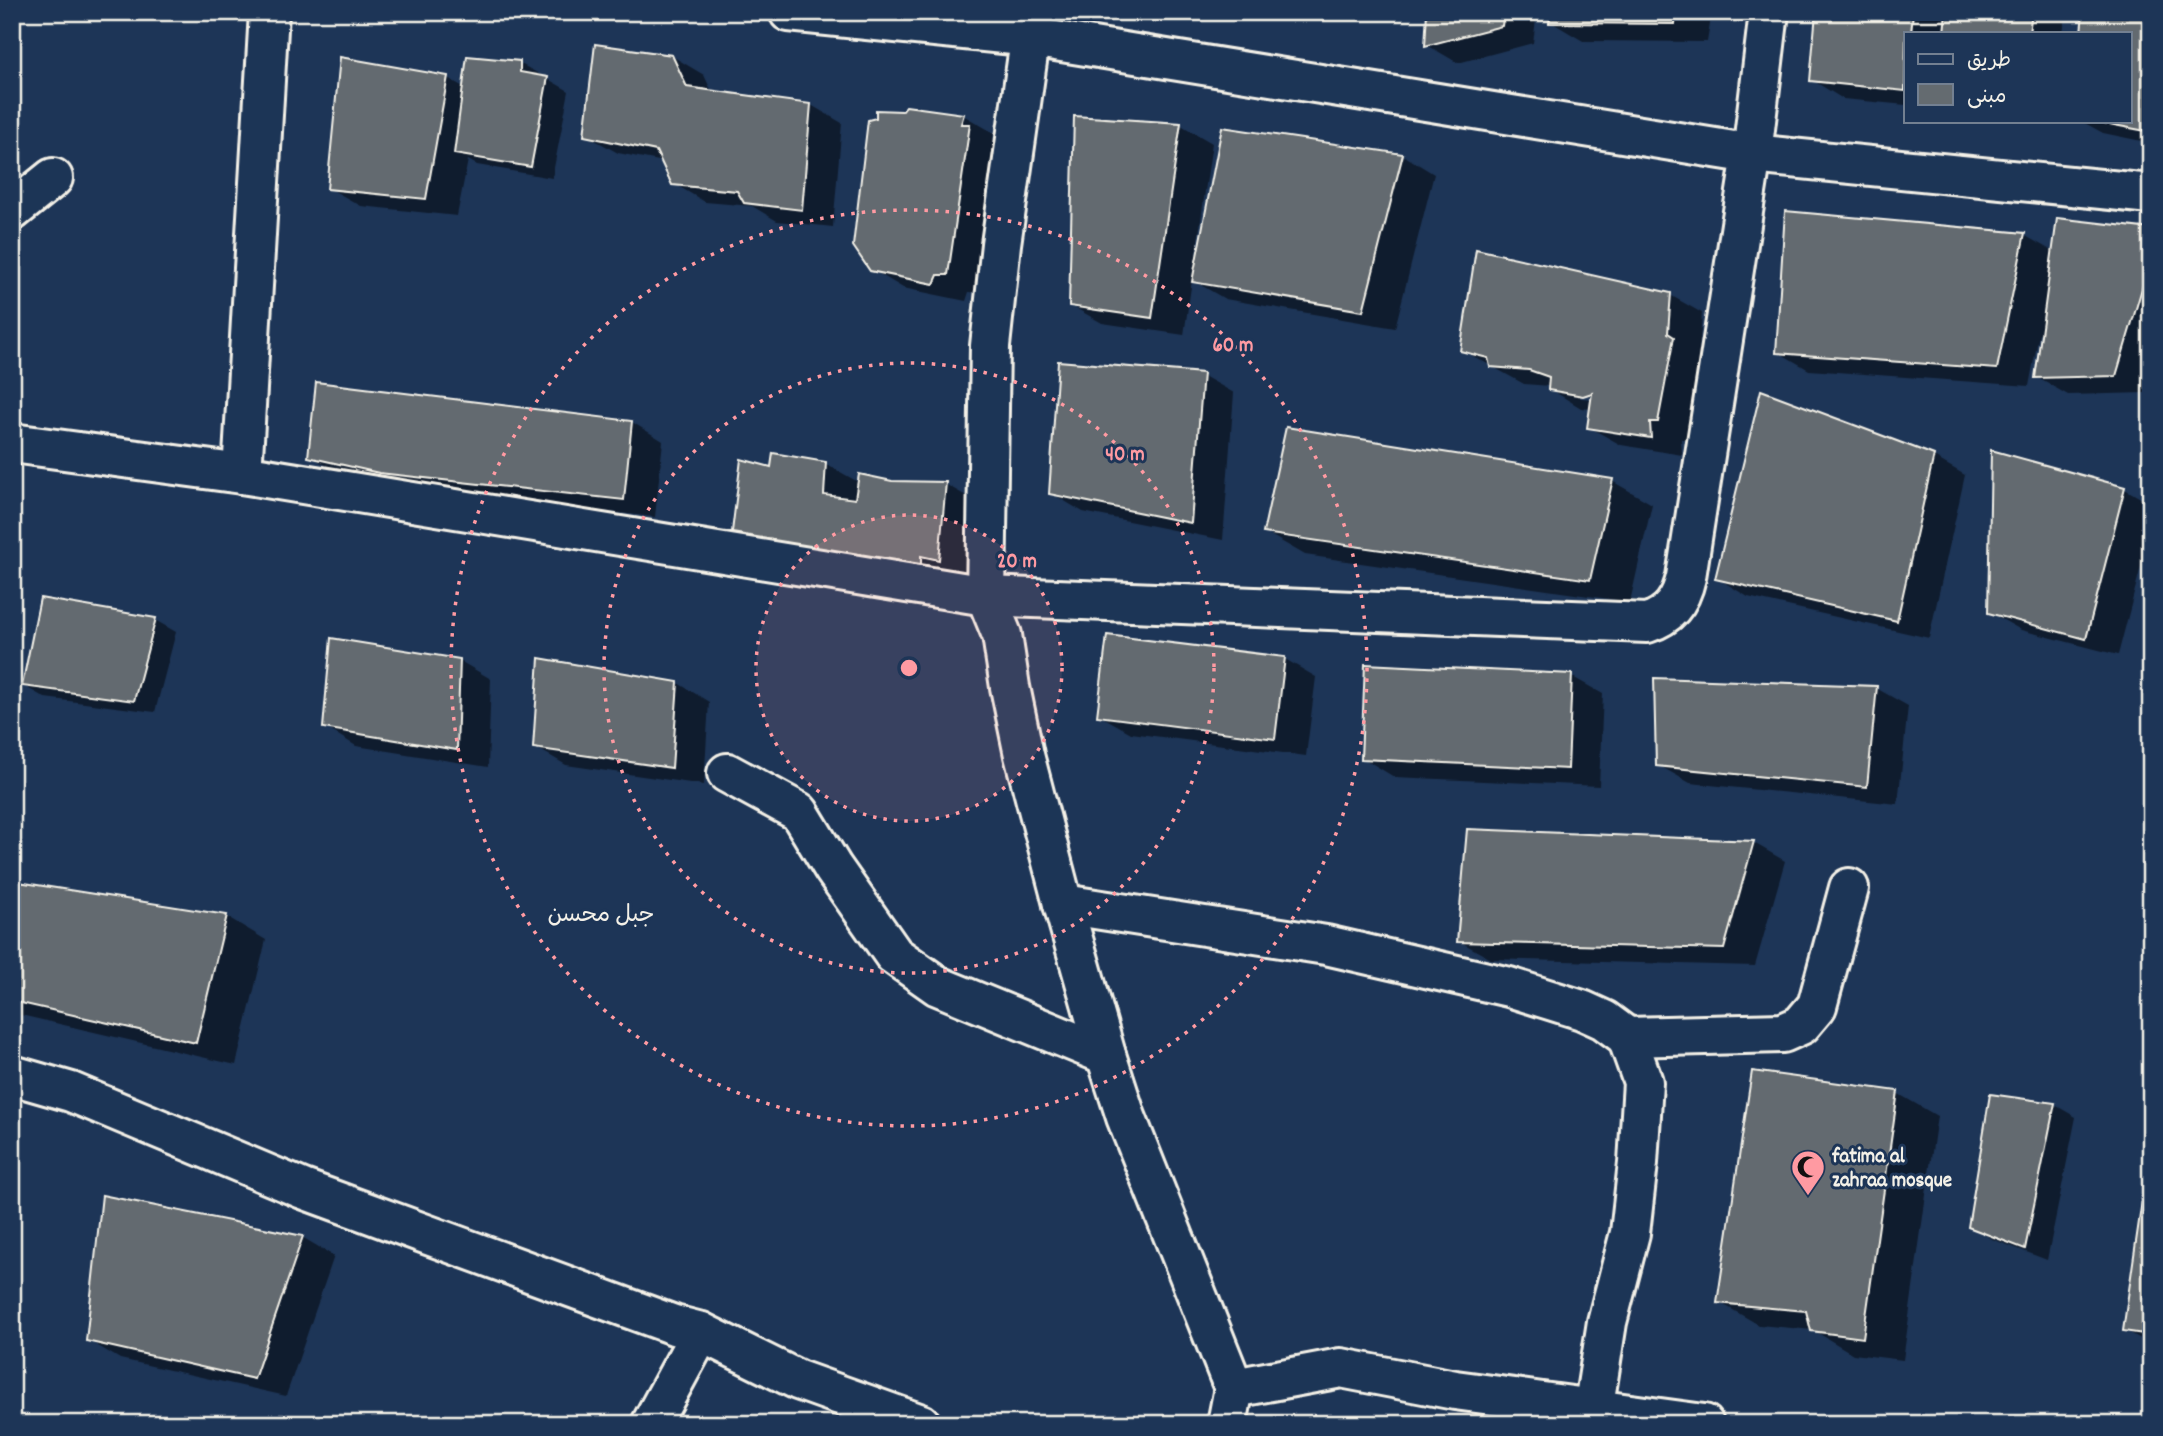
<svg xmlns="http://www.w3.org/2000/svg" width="2163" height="1436" font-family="Dekko,'Playpen Sans Arabic',sans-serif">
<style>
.shadow{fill:#0007;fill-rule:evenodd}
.building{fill:#646b70;stroke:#f4f1e8;stroke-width:2}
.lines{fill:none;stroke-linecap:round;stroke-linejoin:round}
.minor-casing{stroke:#f4f1e8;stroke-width:44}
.minor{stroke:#1d3557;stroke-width:38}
.ring{fill:none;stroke:#ff9aa2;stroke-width:3.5;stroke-dasharray:3.5 7}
.labels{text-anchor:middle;stroke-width:6;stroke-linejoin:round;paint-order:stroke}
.poi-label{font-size:21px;font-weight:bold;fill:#f4f1e8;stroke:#1d3557;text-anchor:start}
.neighbourhood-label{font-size:23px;fill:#f4f1e8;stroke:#1d3557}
.centre{fill:#ff9aa2;stroke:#1d3557;stroke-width:3.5}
.ring-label{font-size:21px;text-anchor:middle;font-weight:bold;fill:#ff9aa2;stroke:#1d3557;stroke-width:6;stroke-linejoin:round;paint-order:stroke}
</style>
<rect width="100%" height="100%" fill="#1d3557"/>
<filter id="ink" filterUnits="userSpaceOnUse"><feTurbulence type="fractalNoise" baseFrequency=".0143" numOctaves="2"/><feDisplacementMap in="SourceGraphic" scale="14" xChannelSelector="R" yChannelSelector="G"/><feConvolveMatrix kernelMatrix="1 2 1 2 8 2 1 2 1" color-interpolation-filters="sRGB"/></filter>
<g filter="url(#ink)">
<g class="shadow">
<path d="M1429,12H1537L1533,43L1458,63L1427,45Z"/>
<path d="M1553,12H1712L1707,42L1583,41L1551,22Z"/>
<path d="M1818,12H2066L2063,33H1906V105L1843,99L1812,80Z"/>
<path d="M2085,12H2151V143L2103,133L2081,121H2130V33H2082Z"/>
<path d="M672,56L704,75L712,92L811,105L842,123L833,227L777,221L752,206L705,202L673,183L664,162L618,153L586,135Z"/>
<path d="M519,63L541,75V77L548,79L569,91L552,178L477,165L468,160L457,216L361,206L329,188L448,78L465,88Z"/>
<path d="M963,115L994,133L993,139L1001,144L980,293L969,292L966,301L903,288L871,269Z"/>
<path d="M1076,118L1181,125L1212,143L1196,254L1199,255L1223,129L1403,155L1434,174L1395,328L1225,299L1192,280L1184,335L1102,323L1070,305Z"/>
<path d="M2151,230V382L2147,393L2068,395L2036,377L2042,335L2039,334L2029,386L1809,370L1778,352L2024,235L2054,252Z"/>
<path d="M1670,295L1702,313L1699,353L1705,357L1689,439H1681L1682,455L1621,445L1589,427L1591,409L1581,408L1550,389V386L1524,384L1462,350ZM1576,393L1592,396L1591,399L1581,398Z"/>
<path d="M1202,375L1234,393L1223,540L1083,512L1051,493Z"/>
<path d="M1762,393L1934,457L1965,475L1929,638L1748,597L1717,578Z"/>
<path d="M632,422L663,441L655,517L412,490L341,474L310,456Z"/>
<path d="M1993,452L2125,489L2151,504V528L2118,655L2021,630L1989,612Z"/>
<path d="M826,464L860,483L945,484L977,502L970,577L764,558L772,469Z"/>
<path d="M1612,481L1652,504L1630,602L1305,555L1265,532Z"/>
<path d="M155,620L176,632L155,712L45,698L24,686Z"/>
<path d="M1285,659L1316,677L1306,756L1131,733L1099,715Z"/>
<path d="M460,661L491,679L488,767L356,746L325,727Z"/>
<path d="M1571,676L1603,694L1599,786L1394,777L1363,758Z"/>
<path d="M678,683L709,702L704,785L566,765L535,747Z"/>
<path d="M1876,688L1908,706L1898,804L1690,783L1658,765Z"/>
<path d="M1469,831L1754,843L1785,861L1755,966L1491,959L1459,941Z"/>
<path d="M12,883L226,916L266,940L236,1065L12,1013Z"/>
<path d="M1897,1093L1937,1116L1903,1360L1853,1354L1813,1330L1759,1325L1719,1302Z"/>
<path d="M1992,1096L2055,1105L2076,1117L2047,1260L1992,1239L1970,1226Z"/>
<path d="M2151,1151V1345L2125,1330Z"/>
<path d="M302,1237L334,1256L286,1396L120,1359L88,1340Z"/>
</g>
<g class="building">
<path d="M1427,12H1504L1502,26L1425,46Z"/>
<path d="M1551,12H1677L1675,24L1549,23Z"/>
<path d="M1816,12H1913L1911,33H1906L1905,91L1810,81Z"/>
<path d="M1946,12H2032L2029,33H1944Z"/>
<path d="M2083,12H2151V132L2093,121H2130V33H2081Z"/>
<path d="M595,44L672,55L687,87L811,104L802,210L744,203L737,191L672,185L656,151L584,136Z"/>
<path d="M467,56L520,61V72L548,77L531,167L454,154Z"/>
<path d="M340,57L448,76L426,199L327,189Z"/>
<path d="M906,106L964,114L961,124H970L948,275H938L934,284L870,271L853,246L868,120L876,118V110L902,111Z"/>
<path d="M1074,116L1181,123L1152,318L1069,306Z"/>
<path d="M1222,127L1403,154L1363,311L1192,282Z"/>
<path d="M1785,211L2025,233L1997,369L1776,353Z"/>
<path d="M2057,218L2151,229V258L2116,376L2035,378Z"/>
<path d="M1476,249L1671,293L1668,333L1674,337L1658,422H1650L1651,438L1587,428L1592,393L1583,396L1548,390L1549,377L1529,370L1490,367L1488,358L1460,351Z"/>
<path d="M1058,361L1203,373L1191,523L1049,494Z"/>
<path d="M316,382L632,421L624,500L379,473L308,457Z"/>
<path d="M1761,390L1934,455L1897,621L1715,579Z"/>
<path d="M1286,427L1613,479L1590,580L1263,533Z"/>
<path d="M1991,450L2125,487L2086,639L1988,613Z"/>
<path d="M773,453L826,462L824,495L855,499L859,474L892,481L946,482L939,560L921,556V568L823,558L815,544L807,552L731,540L741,459L771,467Z"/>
<path d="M40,598L156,618L134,701L22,686Z"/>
<path d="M1107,635L1285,657L1275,739L1097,716Z"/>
<path d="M331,638L460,659L457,750L323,728Z"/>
<path d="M539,658L678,682L672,768L533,748Z"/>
<path d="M1365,664L1572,674L1568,769L1361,759Z"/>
<path d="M1654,678L1877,686L1867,787L1656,766Z"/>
<path d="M1467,829L1754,841L1724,949L1457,942Z"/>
<path d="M12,881L227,915L196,1043L12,1001Z"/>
<path d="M1752,1071L1898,1091L1863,1338L1811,1331L1806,1311L1717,1303Z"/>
<path d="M1990,1094L2055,1103L2025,1249L1968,1227Z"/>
<path d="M2151,1139V1335L2123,1331Z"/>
<path d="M102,1195L303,1236L254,1379L86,1341Z"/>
</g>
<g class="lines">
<g class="minor-casing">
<g id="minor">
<path d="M789,12L1031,37L1752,154L2151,194"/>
<path d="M1034,12L1001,244L990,346L986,596L1002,635L1010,687L1024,755L1063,904L1106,1055L1126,1117L1234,1388"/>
<path d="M12,211L53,178"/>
<path d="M12,443L242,474L986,596L1647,623C1670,616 1681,600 1686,577L1752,154L1769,12"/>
<path d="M242,474L269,12"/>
<path d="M727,773L799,812L833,868L894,955L938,986L1106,1055"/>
<path d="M1063,904L1326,945L1509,987L1582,1010L1604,1020L1627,1037L1643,1082L1638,1163L1630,1233L1607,1322L1591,1424"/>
<path d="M1627,1037L1783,1033L1801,1025L1817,1006L1849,888"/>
<path d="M12,1075L71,1092L303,1189L674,1325L701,1332L798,1380L921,1424"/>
<path d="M651,1424L701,1332"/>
<path d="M1227,1424L1234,1388L1341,1368L1455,1390L1704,1424"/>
</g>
</g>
<use href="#minor" class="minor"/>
</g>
</g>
<circle cx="909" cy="668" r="153" fill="#ff9aa2" fill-opacity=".12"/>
<g class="ring">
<circle cx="909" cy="668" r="153"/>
<circle cx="909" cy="668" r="305"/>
<circle cx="909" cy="668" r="458"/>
</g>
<defs>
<g id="mosque-pin" transform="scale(1.75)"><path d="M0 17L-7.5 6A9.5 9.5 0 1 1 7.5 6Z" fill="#ff9aa2" stroke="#1d3557"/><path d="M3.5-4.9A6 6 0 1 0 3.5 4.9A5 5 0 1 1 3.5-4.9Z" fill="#111"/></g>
</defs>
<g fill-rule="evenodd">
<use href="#mosque-pin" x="1808" y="1167"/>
</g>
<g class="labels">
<g class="poi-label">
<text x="1832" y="1162">fatima al<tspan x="1832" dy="24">zahraa mosque</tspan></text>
</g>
<g class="neighbourhood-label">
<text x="601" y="921">جبل محسن</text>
</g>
</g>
<circle cx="909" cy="668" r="10" class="centre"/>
<g class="ring-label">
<text x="1233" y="351">60 m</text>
<text x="1125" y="460">40 m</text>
<text x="1017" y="567">20 m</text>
</g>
<rect width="2163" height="1436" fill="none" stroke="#1d3557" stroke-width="42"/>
<rect x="21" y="21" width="2121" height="1394" fill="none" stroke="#f4f1e8" stroke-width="2.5" filter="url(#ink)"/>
<rect x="1904" y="32" width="228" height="91" fill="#1d3557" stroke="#738091" stroke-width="2"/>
<rect x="1918" y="54" width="35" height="10" fill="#1d3557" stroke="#738091" stroke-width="2"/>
<text x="1967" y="66" font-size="21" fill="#f4f1e8">طريق</text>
<rect x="1918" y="84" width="35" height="21" fill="#646b70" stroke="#738091" stroke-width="2"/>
<text x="1967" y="102" font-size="21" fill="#f4f1e8">مبنى</text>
</svg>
